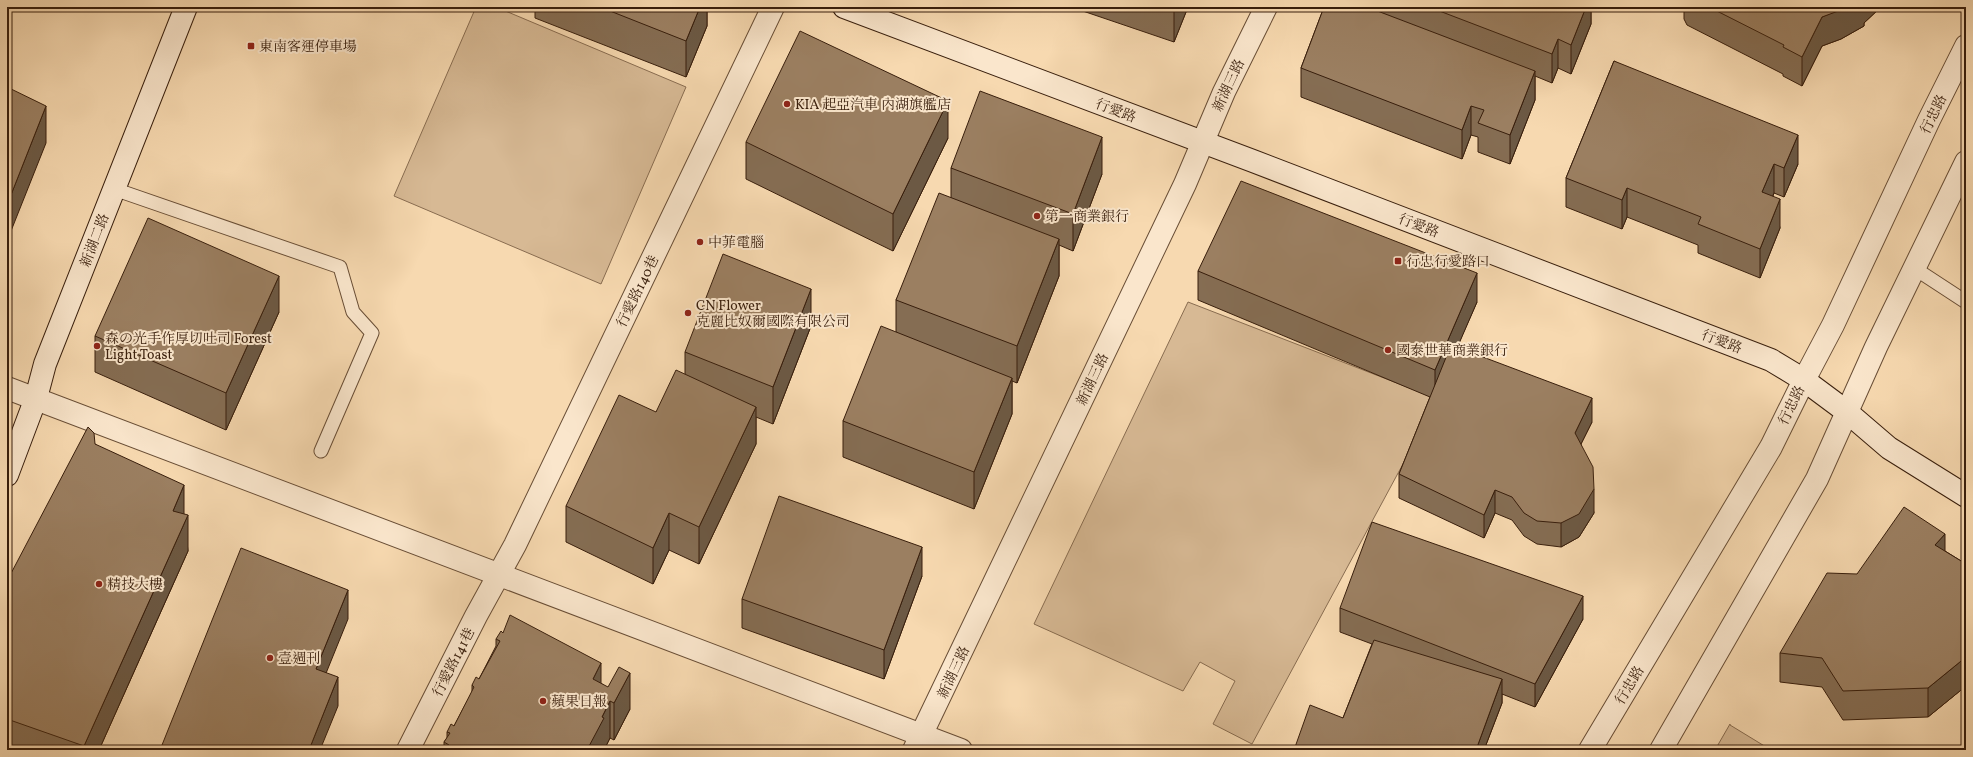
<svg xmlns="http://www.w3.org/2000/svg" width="1973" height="757" font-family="Vollkorn,'Noto Serif TC','Noto Serif JP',serif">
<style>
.green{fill:#d7b994;stroke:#886c50}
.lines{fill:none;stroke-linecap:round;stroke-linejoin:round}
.lane-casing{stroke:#684d35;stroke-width:15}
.street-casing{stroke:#684d35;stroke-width:24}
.secondary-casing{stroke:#381e0c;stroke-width:24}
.lane{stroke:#fae6cc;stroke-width:13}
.street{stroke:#fae6cc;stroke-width:22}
.secondary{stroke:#fae6cc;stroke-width:22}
.wall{fill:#856d53;stroke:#381e0c}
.shaded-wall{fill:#6c5944;stroke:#381e0c}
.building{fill:#9b7f61;stroke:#381e0c}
.poi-dot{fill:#8f2418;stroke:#fae6cc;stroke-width:1.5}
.labels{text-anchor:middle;stroke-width:4;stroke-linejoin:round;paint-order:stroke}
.poi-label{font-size:14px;fill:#381e0c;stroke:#fae6cc;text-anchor:start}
.street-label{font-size:14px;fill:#381e0c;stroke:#fae6cc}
</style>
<rect width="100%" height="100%" fill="#f7d9b0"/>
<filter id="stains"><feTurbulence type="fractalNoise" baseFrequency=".005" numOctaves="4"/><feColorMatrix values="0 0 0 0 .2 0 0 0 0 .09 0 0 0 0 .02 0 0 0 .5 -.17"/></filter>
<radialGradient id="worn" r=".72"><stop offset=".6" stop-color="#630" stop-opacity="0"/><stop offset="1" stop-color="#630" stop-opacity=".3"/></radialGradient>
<g class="green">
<path d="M476,7H496L686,87L601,284L394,196Z"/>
<path d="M1188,302L1438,399L1252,744L1213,724L1235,681L1200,662L1183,691L1034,624Z"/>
<path d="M1730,724V725L1771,750H1715Z"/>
</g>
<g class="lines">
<g class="lane-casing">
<g id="lane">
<path d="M114,189L340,267L353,312L372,333L321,451"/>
<path d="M1914,268L1966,302"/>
</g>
</g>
<g class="street-casing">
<g id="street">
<path d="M7,388L961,750"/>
<path d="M408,750L476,616L515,545L773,7"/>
<path d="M914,750L1185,184L1224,92L1266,7"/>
<path d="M1590,750L1771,447L1804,380L1833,325L1929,120L1966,46"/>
<path d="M1661,750L1817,479L1876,347L1966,162"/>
</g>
</g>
<g class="secondary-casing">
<g id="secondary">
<path d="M844,7L1253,161L1771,360L1804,380L1847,412L1889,448L1966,496"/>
<path d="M7,475L36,398L45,364L186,7"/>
</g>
</g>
<use href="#lane" class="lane"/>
<use href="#street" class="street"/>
<use href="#secondary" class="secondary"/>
</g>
<g class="wall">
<path d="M535,7H707V26L686,77L535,18Z"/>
<path d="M1071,7H1188L1174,42Z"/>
<path d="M1324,7H1591V24L1571,74L1558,68L1552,83L1535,76V100L1510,164L1478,152V137L1471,135L1462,159L1301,97V68Z"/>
<path d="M1684,7H1881L1864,23V26L1841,39L1822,46L1802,86L1783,76V74L1687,25L1684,19Z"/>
<path d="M1614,61L1798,164L1784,197L1774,193L1773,196L1780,228L1760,278L1698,253V245L1627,217L1622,229L1566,207V178Z"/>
<path d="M948,138L893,251L746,179V142Z"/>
<path d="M951,168L1102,174L1073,251L1059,245V276L1017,383L1012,381V414L974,509L843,457V421L896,332V300L951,198Z"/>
<path d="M1198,271L1477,302L1457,347L1592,422L1581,444L1594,513L1579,537L1561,547L1537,544L1524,536L1512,520L1495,513L1484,538L1399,498V474L1430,397L1198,300Z"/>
<path d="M279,312L226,430L95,372V336Z"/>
<path d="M811,326L773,424L756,417V444L699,564L669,550L653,584L566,542V506L656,412L685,374V352Z"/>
<path d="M95,444L184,514L188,551L99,750H7V581Z"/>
<path d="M1945,551L1966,564V686L1928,717L1843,720L1822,687L1780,682V653L1857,574Z"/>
<path d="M922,576L884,679L742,628V599Z"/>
<path d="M1340,608L1583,619L1535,707L1502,694V703L1484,750H1294L1343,718L1372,644L1340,632Z"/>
<path d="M496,639L601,683L630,709L614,740L610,738L604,750H444V742L447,738V732L454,726L472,692V685L479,679L496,646Z"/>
</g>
<g class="shaded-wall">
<path d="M700,7H707V26L686,77V41Z"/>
<path d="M1174,7H1188L1174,42Z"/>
<path d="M1586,7H1591V24L1571,74V45Z"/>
<path d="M1846,7H1881L1864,23V26L1841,39L1822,46L1802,86V57L1822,17Z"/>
<path d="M1558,39V68L1552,83V54Z"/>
<path d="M1535,71V100L1510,164V135Z"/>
<path d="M948,101V138L893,251V214Z"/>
<path d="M46,106V143L7,241V205Z"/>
<path d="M1471,106V135L1462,159V130Z"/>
<path d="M1798,135V164L1784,197V168Z"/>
<path d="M1102,137V174L1073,251V214Z"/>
<path d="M1774,164V193L1762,221V192Z"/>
<path d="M1627,188V217L1622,229V200Z"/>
<path d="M1780,199V228L1760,278V249Z"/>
<path d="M1059,239V276L1017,383V346Z"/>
<path d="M1477,273V302L1435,399V370Z"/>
<path d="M279,276V312L226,430V393Z"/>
<path d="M811,289V326L773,424V387Z"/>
<path d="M1012,378V414L974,509V472Z"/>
<path d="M1592,398V422L1575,456V433Z"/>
<path d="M756,407V444L699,564V527Z"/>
<path d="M184,485V521L173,511Z"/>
<path d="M1594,489V513L1579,537L1561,547V523Z"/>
<path d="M1495,490V513L1484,538V515Z"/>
<path d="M669,513V550L653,584V548Z"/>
<path d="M188,515V551L99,750H84V746Z"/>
<path d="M1945,534V563L1935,545Z"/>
<path d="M922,547V576L884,679V650Z"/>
<path d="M348,590V619L316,698V669Z"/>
<path d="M1583,596V619L1535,707V684Z"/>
<path d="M1966,657V686L1928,717V688Z"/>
<path d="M601,663V700L593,679Z"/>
<path d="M630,673V709L614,740V703Z"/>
<path d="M338,677V706L320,750H309Z"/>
<path d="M1502,679V703L1484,750H1476Z"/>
<path d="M610,701V738L604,750H587L602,717Z"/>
</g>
<g class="building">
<path d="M600,7H700L686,41Z"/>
<path d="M1324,7H1367L1535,71L1510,135L1478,123L1484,110L1471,106L1462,130L1301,68Z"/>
<path d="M1429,7H1586L1571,45L1558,39L1552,54Z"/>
<path d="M1709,7H1846L1841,10L1822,17L1802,57L1783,47L1784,45Z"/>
<path d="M800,31L948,101L893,214L746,142Z"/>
<path d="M1614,61L1798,135L1784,168L1774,164L1762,192L1780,199L1760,249L1698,224L1701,217L1627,188L1622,200L1566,178Z"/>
<path d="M7,87L46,106L7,205Z"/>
<path d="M980,91L1102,137L1073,214L951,168Z"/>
<path d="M1241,181L1477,273L1435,370L1198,271Z"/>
<path d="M939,193L1059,239L1017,346L896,300Z"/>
<path d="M148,218L279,276L226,393L95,336Z"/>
<path d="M723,254L811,289L773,387L685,352Z"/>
<path d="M881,326L1012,378L974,472L843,421Z"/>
<path d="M1451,345L1592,398L1575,433L1593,467L1594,489L1579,514L1561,523L1537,521L1524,513L1512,497L1495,490L1484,515L1399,474Z"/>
<path d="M676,370L756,407L699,527L669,513L653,548L566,506L619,395L656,412Z"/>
<path d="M88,427L94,433L95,444L184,485L173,511L188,515L84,746L7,719V581Z"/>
<path d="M779,496L922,547L884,650L742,599Z"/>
<path d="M1904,507L1945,534L1935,545L1966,564V657L1928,688L1843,691L1822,658L1780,653L1827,573L1857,574Z"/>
<path d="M1372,522L1583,596L1535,684L1340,608Z"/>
<path d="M241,548L348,590L316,669L338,677L309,750H160Z"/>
<path d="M510,615L601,663L593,679L608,687L619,667L630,673L614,703L610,701L602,717L604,718L587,750H447L449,745L444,742L450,733L447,732L451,724L454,726L474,687L472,685L476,677L479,679L500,641L496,639L501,631L503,633Z"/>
<path d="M1374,640L1502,679L1476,750H1294L1310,705L1343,718Z"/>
</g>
<g class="poi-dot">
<rect x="247" y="42" width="8" height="8" rx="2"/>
<circle cx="787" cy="104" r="4"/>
<circle cx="1037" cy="216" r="4"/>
<circle cx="700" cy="242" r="4"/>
<rect x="1394" y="257" width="8" height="8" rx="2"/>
<circle cx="688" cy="313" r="4"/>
<circle cx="97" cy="346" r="4"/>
<circle cx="1388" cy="350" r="4"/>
<circle cx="99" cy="584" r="4"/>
<circle cx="270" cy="658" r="4"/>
<circle cx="543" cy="701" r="4"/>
</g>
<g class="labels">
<g class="poi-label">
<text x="259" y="51">東南客運停車場</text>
<text x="795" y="109">KIA 起亞汽車 內湖旗艦店</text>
<text x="1045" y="221">第一商業銀行</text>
<text x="708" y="247">中菲電腦</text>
<text x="1406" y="266">行忠行愛路口</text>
<text x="696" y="310">CN Flower<tspan x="696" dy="16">克麗比奴爾國際有限公司</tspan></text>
<text x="105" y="343">森の光手作厚切吐司 Forest<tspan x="105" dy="16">Light Toast</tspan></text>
<text x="1396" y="355">國泰世華商業銀行</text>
<text x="107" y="589">精技大樓</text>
<text x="278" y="663">壹週刊</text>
<text x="551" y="706">蘋果日報</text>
</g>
<g class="street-label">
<text transform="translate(1228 85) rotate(-65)" y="5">新湖三路</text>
<text transform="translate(1116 110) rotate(21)" y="5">行愛路</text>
<text transform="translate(1933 114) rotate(-64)" y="5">行忠路</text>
<text transform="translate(1419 225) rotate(21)" y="5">行愛路</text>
<text transform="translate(94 240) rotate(-69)" y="5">新湖二路</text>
<text transform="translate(637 291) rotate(-64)" y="5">行愛路140巷</text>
<text transform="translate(1722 341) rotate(21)" y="5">行愛路</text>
<text transform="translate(1092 379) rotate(-65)" y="5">新湖三路</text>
<text transform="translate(1791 405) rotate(-64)" y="5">行忠路</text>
<text transform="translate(453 662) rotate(-63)" y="5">行愛路141巷</text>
<text transform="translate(953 672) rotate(-65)" y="5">新湖三路</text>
<text transform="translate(1629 685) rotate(-59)" y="5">行忠路</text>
</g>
</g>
<rect width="1973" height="757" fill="none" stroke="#f7d9b0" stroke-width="24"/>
<rect x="8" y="8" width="1957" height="741" fill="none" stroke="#381e0c" stroke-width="2"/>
<rect x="12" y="12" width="1949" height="733" fill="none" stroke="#381e0c"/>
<rect width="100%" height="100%" filter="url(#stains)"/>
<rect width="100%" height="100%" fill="url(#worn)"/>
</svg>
